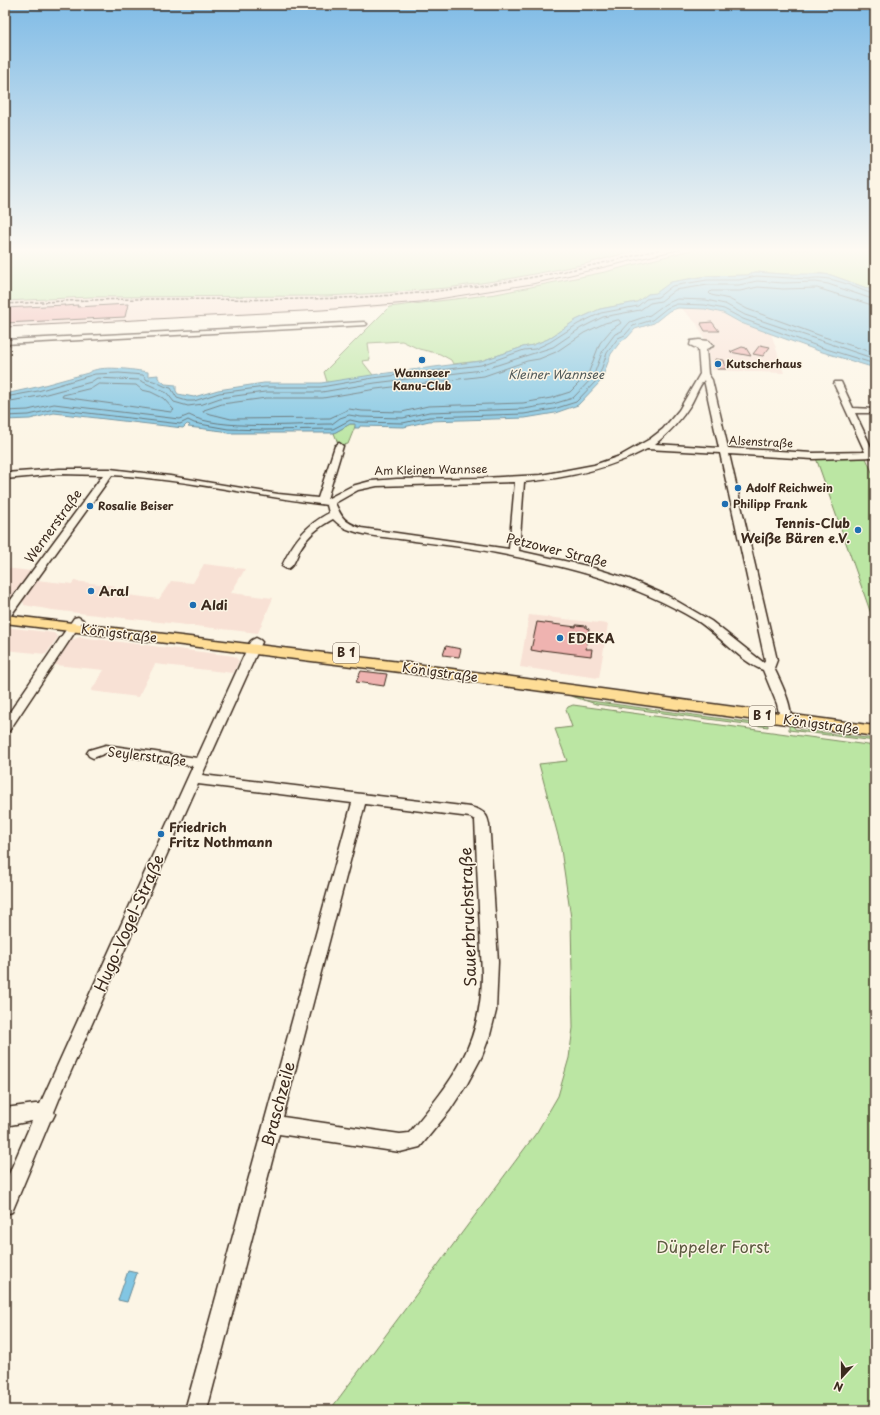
<svg xmlns="http://www.w3.org/2000/svg" width="880" height="1415" font-family="'Playpen Sans',sans-serif">
<style>
.built{fill:#f8e1d5}
.green{fill:#bbe6a3;stroke:#7b8860}
.water{fill:#82c6e3;stroke:#668894}
.lines{fill:none;stroke-linecap:round;stroke-linejoin:round}
.shore{stroke:#57686d;stroke-width:1}
.building{fill:#efb3b0;stroke:#3b2a1e}
.minor-casing{stroke:#3b2a1e;stroke-width:3}
.major-casing{stroke:#3b2a1e;stroke-width:3}
.minor{fill:#fcf5e5;fill-rule:evenodd}
.major{fill:#fedd96;fill-rule:evenodd}
.tram{stroke:#3b2a1e;stroke-width:1}
.rail{stroke:#3b2a1e;stroke-width:1.5;stroke-dasharray:3.5 1.5;stroke-linecap:butt}
.poi-dot{fill:#1f6fb2;stroke:#fcf5e5;stroke-width:1.5}
.labels{text-anchor:middle;stroke-width:3;stroke-linejoin:round;paint-order:stroke}
.far-poi-label{font-size:11px;font-weight:bold;fill:#3b2a1e;stroke:#fcf5e5;text-anchor:start}
.far-street-label{font-size:11px;fill:#3b2a1e;stroke:#fcf5e5}
.far-water-label{font-size:12px;font-style:italic;fill:#505959;stroke:#fcf5e5}
.shield{fill:#fcf5e5;stroke:#75675a;stroke-width:1}
.shield-label{font-size:12px;font-weight:bold;fill:#3b2a1e}
.poi-label{font-size:13px;font-weight:bold;fill:#3b2a1e;stroke:#fcf5e5;text-anchor:start}
.street-label{font-size:13px;fill:#3b2a1e;stroke:#fcf5e5}
.near-street-label{font-size:16px;fill:#3b2a1e;stroke:#fcf5e5}
.near-park-label{font-size:16px;fill:#5b593f;stroke:#fcf5e5}
</style>
<rect width="100%" height="100%" fill="#fcf5e5"/>
<filter id="ink" filterUnits="userSpaceOnUse"><feTurbulence type="fractalNoise" baseFrequency=".025" numOctaves="2"/><feDisplacementMap in="SourceGraphic" scale="8" xChannelSelector="R" yChannelSelector="G"/><feConvolveMatrix kernelMatrix="1 2 1 2 8 2 1 2 1" color-interpolation-filters="sRGB"/></filter>
<g filter="url(#ink)">
<g class="built">
<path d="M641,249H695L605,272L549,283L496,294L415,305L344,310L5,328V301L90,297L327,296L384,293L447,288L508,279L581,265Z"/>
<path d="M681,308L705,309L723,313L739,323L771,333L784,373L712,370L707,350L715,347V344L705,340L697,324Z"/>
<path d="M204,564L245,569L231,593L273,598L258,633L52,610L24,605L23,601H21L36,580L72,584L74,581L116,586L112,593L159,599L171,581L193,583Z"/>
<path d="M5,568L31,571L9,600L5,602Z"/>
<path d="M529,615L608,624L599,678L520,667Z"/>
<path d="M5,627L54,633L58,637L46,654L5,650Z"/>
<path d="M80,637L234,656L239,661L233,673L155,664L138,697L91,691L104,670L55,665L71,640Z"/>
</g>
<g class="green">
<path d="M5,249H641L581,265L508,279L447,288L384,293L327,296L90,297L5,301Z"/>
<path d="M695,249H875V291L831,275L816,273L809,275L783,274L755,272L748,275L707,276L671,282L656,294H648L637,302L600,309L576,320L548,339L533,345L523,347L481,361L453,364L451,360L440,354L419,349L402,341L368,343L370,360L362,361L380,384L329,388L324,372L389,307L496,294L605,272Z"/>
<path d="M350,424H356L348,444L339,446L334,433Z"/>
<path d="M816,458H866L875,479V625Z"/>
<path d="M567,693L581,695L583,700L768,725V727L596,704L565,694Z"/>
<path d="M573,705L875,746V1410H330L537,1132L558,1096L569,1058L573,1028L571,918L560,843L539,764L567,761L555,729L572,727L566,710L568,707Z"/>
<path d="M789,724H792L795,729L875,739V741L789,730Z"/>
</g>
<g class="water">
<path d="M755,272L783,274H821L831,275L875,291V368L819,351L741,323L723,313L705,309L678,308L669,311L654,323L635,329L627,338L621,341L611,354L601,381L578,405L555,413L525,418L429,421L404,427L360,426L359,428H355V424H350L334,433H227L223,431L188,427L190,425L187,424L183,428L54,413L30,419L5,420V394L37,387L88,373C100,364 134,370 148,372V376L158,375V378L165,384L176,385V391L178,394L194,397L218,390L264,383H321L372,375L481,361L523,347L533,345L548,339L576,320L600,309L637,302L648,294L656,293L671,282L707,276L748,275Z"/>
<path d="M128,1271L137,1273L127,1302L118,1300Z"/>
</g>
<g class="lines">
<g class="shore">
<path d="M875,306L817,288L783,289L758,287L740,291H711L709,293L711,295L729,299L747,309L824,337L875,353"/>
<path d="M619,320L621,323L611,330L600,343L588,374L570,392L551,398L523,403L428,406L402,412L362,411L349,409L330,418L231,419L203,412L204,410L222,404L266,398H323L376,389L484,376L527,361L539,359L556,352L584,333L605,323Z"/>
<path d="M99,384L136,385L142,390L151,392L163,398L174,410L171,412L62,397L63,395L92,388Z"/>
<path d="M5,397L38,391L95,374L119,373L143,375L147,380C157,380 162,387 171,388L177,398L187,401H194L219,393L265,387H321L373,378L481,365L524,350L535,349L550,342L578,324L601,313L638,306L646,299L658,297L672,286L707,280H739L756,276L808,279C830,274 855,288 875,295"/>
<path d="M5,402L39,396L91,382L97,378L139,380L167,393L174,402L188,406L203,404L220,398L265,392H322L375,383L482,370L553,347L581,328L603,317L640,310L650,303L661,301L675,290L708,285H739L757,281L783,283L816,282L828,284L875,300"/>
<path d="M5,411L28,410L54,404L179,419L189,415C218,431 297,424 332,424L340,418L349,415L361,417L403,418L429,412L524,409L553,404L573,398L593,377L603,350L615,334L622,331L630,322L650,315L665,304L677,299L706,300L725,304L745,315L875,359"/>
<path d="M5,416L29,415L54,409L180,424L188,420L194,423L228,429L265,430L333,429L350,420L359,422L403,423L429,417L524,414L554,409L576,402L598,379L607,353L618,338L625,335L633,326L652,320L667,308L677,304L705,305L724,309L743,319L820,347L875,364"/>
</g>
</g>
<g class="building">
<path d="M128,304L125,317L5,323V308L65,305L64,306L78,305L77,307Z"/>
<path d="M712,322L719,331H705L701,324H702L701,323Z"/>
<path d="M760,345L770,347L763,356L753,354Z"/>
<path d="M742,347L746,348L751,356L730,352Z"/>
<path d="M715,359L724,360L726,369H717Z"/>
<path d="M537,622L576,627V625L586,626V628L589,629L586,649H592L591,656L542,650V652L531,650Z"/>
<path d="M446,646L461,649L459,657L443,655Z"/>
<path d="M361,671L387,674L384,686L356,682Z"/>
</g>
<g class="lines">
<g class="minor-casing">
<g id="minor">
<path d="M364,322L367,324L366,325L5,344V340Z"/>
<path d="M699,340L709,341L713,346L706,349L708,374L712,380L728,448L813,453L865,452L834,384L835,382H841L853,408L875,409V413H855L873,451H875V457L813,459L729,454L777,660L774,668C779,679 796,711 789,722L785,723L781,722L777,704L763,670C741,662 718,634 696,620C635,583 566,566 497,553C467,547 437,544 407,540C388,537 368,537 350,530C343,528 338,524 333,519C320,526 308,535 300,549C297,555 294,567 287,569L282,566C293,542 306,525 329,513L327,505C255,496 184,479 112,475L9,618L5,619V608L103,475L60,474L5,479V473L60,469H110L170,476L278,494L318,498L335,446L339,443L343,446L327,499L352,486L371,481L397,479L483,478L541,475L594,465L620,456L650,439L663,429L679,410L700,374L698,349L690,345L691,341ZM704,380L719,448L655,444C669,433 681,420 691,404C695,397 699,386 704,380ZM647,449L720,453L765,660L764,663L711,621L668,596L629,579L587,566L519,551L524,482C568,478 609,469 647,449ZM515,482L509,549L361,528C344,522 342,518 335,503L358,490L377,486Z"/>
<path d="M78,617L83,620L9,731L5,732V719L74,618Z"/>
<path d="M256,638L260,640L262,642L202,775L470,807C488,811 489,818 490,835L498,962L496,1011L490,1035L482,1056L467,1084L450,1110L420,1147L400,1152L279,1134L207,1410H185L352,803L198,784L67,1080L54,1112L55,1114L52,1120L50,1121L12,1212L5,1214V1183L32,1121L5,1126V1108L35,1104H40L193,766L106,753L93,758L89,756L87,753L89,750L106,745L197,758L250,642L252,640ZM365,804L470,817L475,820L482,975C481,1046 453,1080 409,1133L400,1134L283,1117Z"/>
</g>
</g>
<g class="major-casing">
<path id="major" d="M5,615L408,663L875,726V736L408,673L5,623Z"/>
</g>
<use href="#minor" class="minor"/>
<use href="#major" class="major"/>
<path class="tram" d="M5,327L322,310L420,302L532,284L682,249"/>
<path class="rail" d="M5,304C56,301 107,299 157,299C231,299 305,301 379,296C475,290 568,273 660,249"/>
</g>
</g>
<linearGradient id="sky" x2="0" y2="1"><stop stop-color="#7fbbe6"/><stop offset="0.56" stop-color="#fefaf3"/><stop offset="1" stop-color="#fefaf3" stop-opacity="0"/></linearGradient>
<rect width="880" height="447" fill="url(#sky)"/>
<g class="poi-dot">
<circle cx="422" cy="360" r="4"/>
<circle cx="718" cy="364" r="4"/>
<circle cx="738" cy="488" r="4"/>
<circle cx="725" cy="504" r="4"/>
<circle cx="90" cy="506" r="4"/>
<circle cx="858" cy="530" r="4"/>
<circle cx="91" cy="591" r="4"/>
<circle cx="193" cy="605" r="4"/>
<circle cx="560" cy="638" r="4"/>
<circle cx="161" cy="834" r="4"/>
</g>
<g class="labels">
<g class="far-poi-label">
<text x="726" y="368">Kutscherhaus</text>
<text x="422" y="377" text-anchor="middle">Wannseer<tspan x="422" dy="13">Kanu-Club</tspan></text>
<text x="746" y="492">Adolf Reichwein</text>
<text x="733" y="508">Philipp Frank</text>
<text x="98" y="510">Rosalie Beiser</text>
</g>
<g class="far-street-label">
<text transform="translate(761 442) rotate(3)" y="4">Alsenstraße</text>
<text transform="translate(431 470) rotate(-1)" y="4">Am Kleinen Wannsee</text>
</g>
<g class="far-water-label">
<text x="556" y="379">Kleiner Wannsee</text>
</g>
<g class="shield">
<rect x="333" y="643" width="26" height="20" rx="3"/>
<rect x="749" y="706" width="26" height="20" rx="3"/>
</g>
<g class="shield-label">
<text x="346" y="657">B 1</text>
<text x="762" y="720">B 1</text>
</g>
<g class="poi-label">
<text x="850" y="528" text-anchor="end">Tennis-Club<tspan x="850" dy="15">Weiße Bären e.V.</tspan></text>
<text x="99" y="596">Aral</text>
<text x="201" y="610">Aldi</text>
<text x="568" y="643">EDEKA</text>
<text x="169" y="832">Friedrich<tspan x="169" dy="15">Fritz Nothmann</tspan></text>
</g>
<g class="street-label">
<text transform="translate(53 526) rotate(-54)" y="5">Wernerstraße</text>
<text transform="translate(557 550) rotate(14)" y="5">Petzower Straße</text>
<text transform="translate(119 633) rotate(7)" y="5">Königstraße</text>
<text transform="translate(440 672) rotate(8)" y="5">Königstraße</text>
<text transform="translate(821 724) rotate(8)" y="5">Königstraße</text>
<text transform="translate(147 756) rotate(7)" y="5">Seylerstraße</text>
</g>
<g class="near-street-label">
<text transform="translate(468 917) rotate(-92)" y="6">Sauerbruchstraße</text>
<text transform="translate(129 923) rotate(-66)" y="6">Hugo-Vogel-Straße</text>
<text transform="translate(278 1104) rotate(-75)" y="6">Braschzeile</text>
</g>
<g class="near-park-label">
<text x="713" y="1253">Düppeler Forst</text>
</g>
</g>
<rect width="880" height="1415" fill="none" stroke="#fcf5e5" stroke-width="20"/>
<rect x="10" y="10" width="860" height="1395" fill="none" stroke="#3b2a1e" stroke-width="1.5" filter="url(#ink)"/>
<g transform="translate(842 1377) rotate(201)" stroke="#fcf5e5" stroke-width="3" paint-order="stroke">
<path d="M0-3L7 15L0 10L-7 15Z" fill="#3b2a1e"/>
<text y="-6" font-size="11" font-weight="bold" text-anchor="middle" fill="#3b2a1e">N</text>
</g>
</svg>
